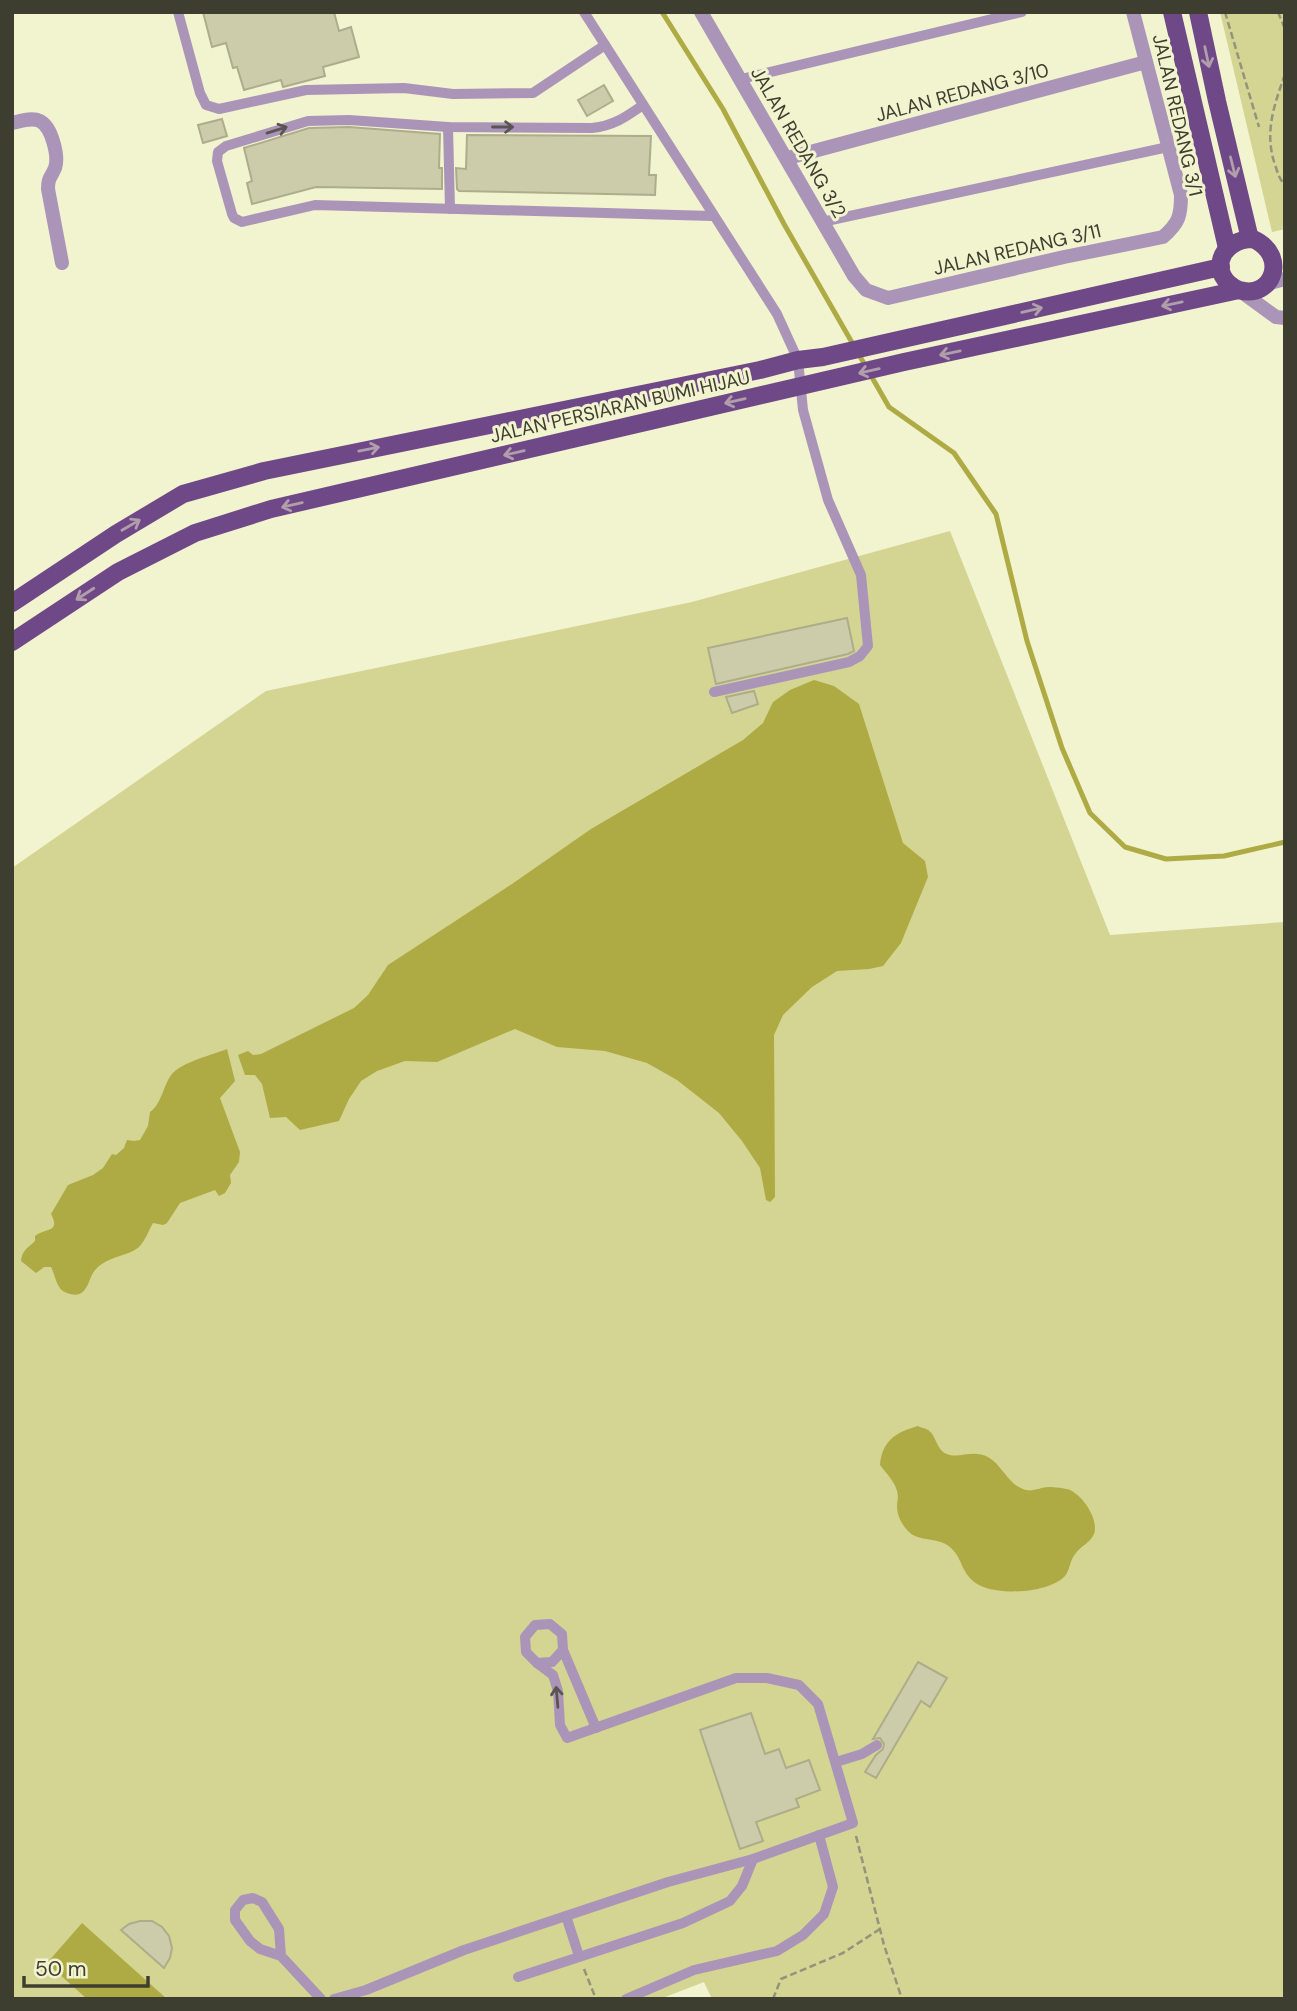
<svg xmlns="http://www.w3.org/2000/svg" width="1297" height="2011" font-family="'DM Sans',sans-serif">
<style>
.green{fill:#d4d493}
.water{fill:#aeab44}
.lines{fill:none;stroke-linecap:round;stroke-linejoin:round}
.stream{stroke:#aeab44;stroke-width:5}
.building{fill:#cca;stroke:#adad8b;stroke-width:2}
.path{stroke:#94947c;stroke-width:2.5;stroke-dasharray:7 3.5;stroke-linecap:butt}
.service{stroke:#aa95b8;stroke-width:10}
.minor{stroke:#aa95b8;stroke-width:14}
.primary{stroke:#6f4887;stroke-width:18}
.oneway{stroke:#b09eab}
.oneway2{stroke:#595452}
.labels{text-anchor:middle;stroke-width:6;stroke-linejoin:round;paint-order:stroke}
.street-label{font-size:19px;fill:#3e3e30;stroke:#f2f3cf}
</style>
<rect width="100%" height="100%" fill="#f2f3cf"/>
<g class="green">
<path d="M1220,12H1285V229L1272,232Z"/>
<path d="M950,531L1110,935L1285,922V1999H712L704,1982L660,1999H12V868L266,691L692,602Z"/>
</g>
<g class="water">
<path d="M814,680L834,686L859,704L903,843L925,861L928,877L901,943L883,966L869,969L837,971L812,987L783,1015L774,1035L775,1197L770,1202L766,1200L760,1168L742,1141L719,1113L677,1080L647,1063L605,1051L557,1047L515,1029L437,1062L405,1061L377,1071L361,1081L349,1099L339,1121L300,1130L286,1117L270,1118L262,1084L255,1075H245L238,1055L248,1051L253,1055L261,1054L354,1008L368,995L388,965L512,884L591,829L743,740L763,723L773,702L790,690Z"/>
<path d="M227,1049L235,1081L220,1098L240,1152L239,1162L230,1175L231,1183L225,1193L219,1196L215,1190L180,1203L167,1223L163,1225L153,1223C149,1230 145,1241 139,1247C129,1256 108,1256 96,1269C87,1278 89,1301 67,1293C56,1290 56,1276 51,1267H44L36,1273L21,1261C22,1250 28,1248 35,1241V1236C45,1228 61,1233 51,1214L68,1185L93,1175L103,1168L112,1154L116,1155L124,1148L127,1140L134,1141L140,1140L148,1126L150,1112C162,1104 163,1085 172,1074C182,1062 212,1055 227,1049Z"/>
<path d="M918,1426C921,1428 925,1428 928,1430C937,1436 936,1450 947,1454C959,1459 973,1449 988,1457C1002,1465 1008,1484 1023,1489C1032,1493 1040,1487 1049,1487C1054,1487 1065,1488 1070,1490C1083,1496 1099,1519 1094,1534C1091,1542 1081,1546 1076,1553C1070,1559 1070,1570 1065,1576C1049,1593 999,1596 979,1585C960,1574 964,1560 951,1548C939,1536 919,1543 908,1531C902,1525 897,1515 897,1507C897,1501 899,1497 897,1491C895,1482 886,1473 880,1465C882,1441 896,1432 918,1426Z"/>
<path d="M82,1923L167,1999H87L47,1963Z"/>
</g>
<g class="lines">
<path class="stream" d="M662,12L723,109L784,224L889,407L954,453L996,514L1027,641L1062,748L1090,813L1125,847L1166,859L1224,856L1285,842"/>
</g>
<g class="building">
<path d="M203,12H334L339,31L351,27L359,57L323,67L325,76L283,87L281,80L244,90L237,67L233,68L226,43L212,47Z"/>
<path d="M604,85L613,101L587,116L578,100Z"/>
<path d="M222,119L227,136L203,143L198,125Z"/>
<path d="M349,127L440,134L439,168H442V189L316,187L252,204L247,183L252,181L244,148L309,128Z"/>
<path d="M467,135L651,136L649,175H656L655,195L459,191L457,189L456,168L466,169Z"/>
<path d="M847,618L854,651L848,654L716,684L708,648Z"/>
<path d="M754,691L758,704L732,713L726,697Z"/>
<path d="M918,1662L947,1678L930,1707L921,1701L876,1778L865,1772L876,1755L883,1749L884,1744L880,1738L873,1739Z"/>
<path d="M751,1713L765,1754L779,1749L786,1768L809,1760L820,1790L796,1799L799,1807L756,1822L763,1841L740,1849L700,1730Z"/>
<path d="M140,1921H152L162,1927L169,1936L172,1948L170,1958L164,1968L121,1930L129,1924Z"/>
</g>
<g class="lines">
<g class="path">
<path d="M1225,12L1259,127"/>
<path d="M1278,12L1285,29"/>
<path d="M1285,74C1274,106 1264,132 1275,165C1278,173 1279,179 1285,185"/>
<path d="M856,1836L884,1945L902,1999"/>
<path d="M584,1969L596,1999"/>
<path d="M773,1999L781,1979L843,1953L880,1929"/>
</g>
<g class="service">
<path d="M178,12L200,93L206,105L219,109L306,90L404,88L453,94L533,93L605,45"/>
<path d="M584,12L777,314L798,360L803,410L828,500L861,575L868,646L860,656L849,662L714,692"/>
<path d="M741,79L1022,12"/>
<path d="M643,105C626,117 613,126 592,128L448,127L349,120L308,121L226,146L218,152L217,161L232,214L234,218L242,222L315,205L712,216"/>
<path d="M448,127L450,209"/>
<path d="M822,222L1168,147"/>
<path d="M563,1650L552,1662L537,1663L526,1652L525,1637L535,1625L550,1624L562,1634L563,1650L596,1728"/>
<path d="M836,1762L862,1754L877,1745"/>
<path d="M566,1916L579,1956"/>
<path d="M281,1956L260,1949L250,1941L235,1920V1910L243,1900L253,1898L262,1902L279,1929L281,1956L321,1999"/>
<path d="M518,1977L683,1923L730,1901L742,1886L753,1859"/>
<path d="M334,1999L366,1990L464,1950L668,1882L753,1859L853,1823L818,1704L799,1685L767,1678H736L567,1738L560,1725L558,1691L553,1675L537,1663"/>
<path d="M626,1999L694,1970L777,1951L803,1935L824,1914L833,1887L819,1835"/>
</g>
<g class="minor">
<path d="M701,12L854,276L866,290L888,298L1064,257L1163,237C1179,223 1181,216 1181,195L1133,12"/>
<path d="M12,123C21,121 32,117 40,121C52,127 59,157 55,168C51,178 48,177 48,189L62,263"/>
<path d="M788,158L1146,62"/>
<path d="M1263,288L1266,284L1285,279"/>
<path d="M1239,290L1276,317L1285,318"/>
</g>
<g class="primary">
<path d="M1172,12L1227,248"/>
<path d="M1198,12L1217,101L1250,239"/>
<path d="M12,603L116,534L183,494L264,471L760,370L798,360L823,357L1221,267"/>
<path d="M12,642L118,572L195,533L271,509L904,362L1239,290C1273,300 1289,255 1253,239C1219,239 1207,276 1239,290"/>
</g>
</g>
<defs><path id="oneway-shaft" d="M-6 0H5M1.5-3L5.5 0L1.5 3" fill="none" stroke-width="1.6" stroke-linecap="round" stroke-linejoin="round" transform="scale(1.75)"/></defs>
<g class="oneway">
<use href="#oneway-shaft" transform="translate(1207 57) rotate(78)"/>
<use href="#oneway-shaft" transform="translate(1233 167) rotate(76)"/>
<use href="#oneway-shaft" transform="translate(1172 304) rotate(168)"/>
<use href="#oneway-shaft" transform="translate(1032 310) rotate(-13)"/>
<use href="#oneway-shaft" transform="translate(950 353) rotate(168)"/>
<use href="#oneway-shaft" transform="translate(869 371) rotate(167)"/>
<use href="#oneway-shaft" transform="translate(735 401) rotate(167)"/>
<use href="#oneway-shaft" transform="translate(369 449) rotate(-11)"/>
<use href="#oneway-shaft" transform="translate(514 453) rotate(167)"/>
<use href="#oneway-shaft" transform="translate(292 505) rotate(167)"/>
<use href="#oneway-shaft" transform="translate(131 525) rotate(-30)"/>
<use href="#oneway-shaft" transform="translate(85 594) rotate(147)"/>
</g>
<g class="oneway2">
<use href="#oneway-shaft" transform="translate(503 127)"/>
<use href="#oneway-shaft" transform="translate(277 130) rotate(-17)"/>
<use href="#oneway-shaft" transform="translate(557 1697) rotate(-95)"/>
</g>
<g class="labels">
<g class="street-label">
<text transform="translate(962 92) rotate(-15)" y="7">JALAN REDANG 3/10</text>
<text transform="translate(1178 115) rotate(77)" y="7">JALAN REDANG 3/1</text>
<text transform="translate(799 142) rotate(60)" y="7">JALAN REDANG 3/2</text>
<text transform="translate(1017 249) rotate(-13)" y="7">JALAN REDANG 3/11</text>
<text transform="translate(620 406) rotate(-13)" y="7">JALAN PERSIARAN BUMI HIJAU</text>
</g>
</g>
<rect width="1297" height="2011" fill="none" stroke="#3e3e30" stroke-width="28"/>
<path d="M24 1976v10h124v-10" fill="none" stroke="#3e3e30" stroke-width="3.5"/>
<text x="35" y="1976" font-size="21" fill="#3e3e30" stroke="#f2f3cf" stroke-width="5" paint-order="stroke">50 m</text>
</svg>
